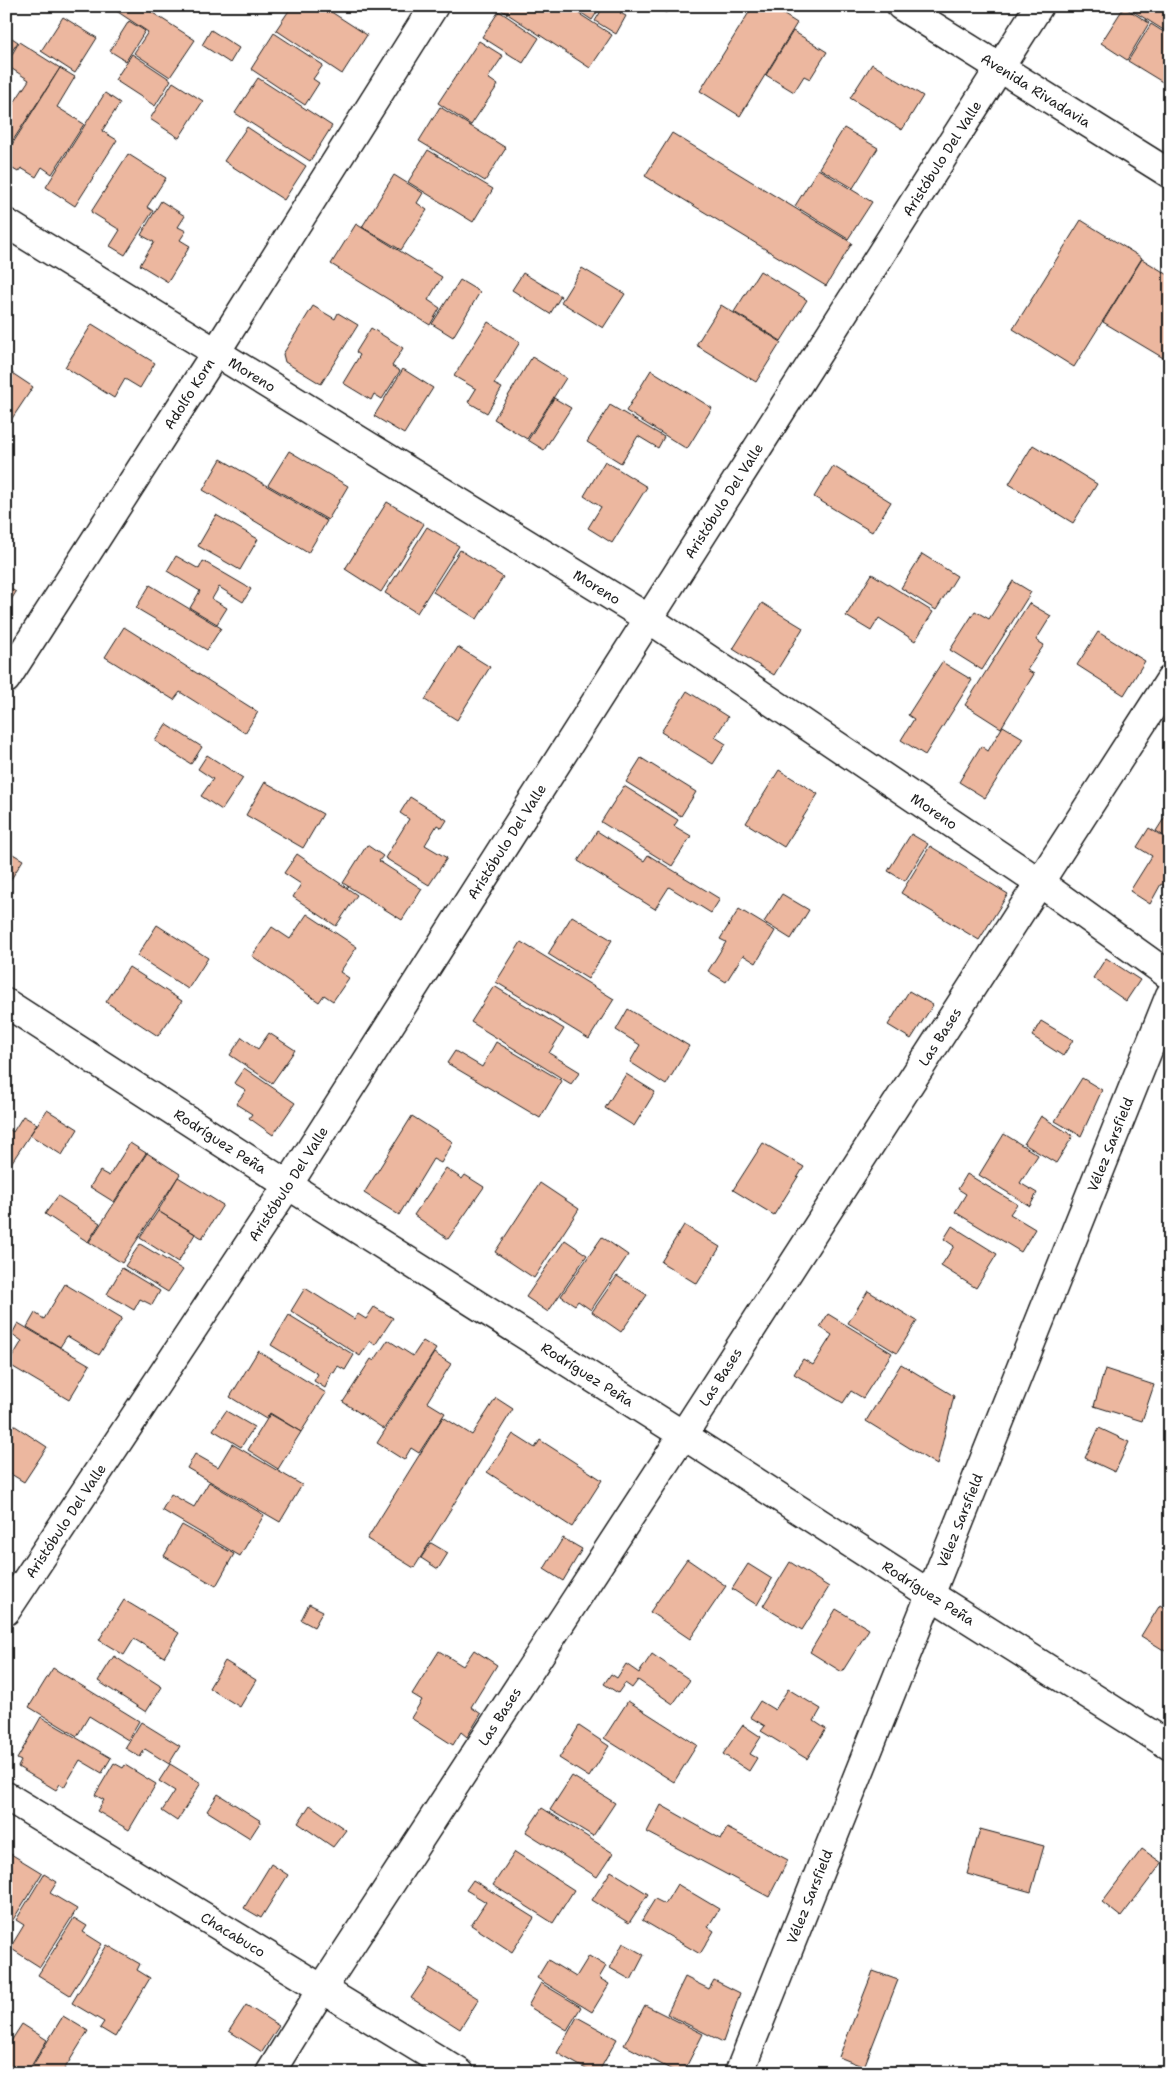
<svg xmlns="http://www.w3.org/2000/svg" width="1176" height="2079" font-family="'Shantell Sans',sans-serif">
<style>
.building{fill:#ecb79f;stroke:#1c1c1c}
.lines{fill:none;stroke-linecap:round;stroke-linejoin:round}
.street-casing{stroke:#1c1c1c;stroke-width:31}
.secondary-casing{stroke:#1c1c1c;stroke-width:31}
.street{stroke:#fff;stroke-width:28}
.secondary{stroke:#fff;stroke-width:28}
.labels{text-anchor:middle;stroke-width:4;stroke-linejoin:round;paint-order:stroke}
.street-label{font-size:14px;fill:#1c1c1c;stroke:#fff}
</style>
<rect width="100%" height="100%" fill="#fff"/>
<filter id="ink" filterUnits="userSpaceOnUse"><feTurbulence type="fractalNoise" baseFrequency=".02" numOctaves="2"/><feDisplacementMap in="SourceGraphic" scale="10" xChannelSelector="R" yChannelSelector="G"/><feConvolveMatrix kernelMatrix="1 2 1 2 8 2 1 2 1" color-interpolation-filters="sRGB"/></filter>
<g filter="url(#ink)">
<g class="building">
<path d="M6,6H14L9,15L6,13Z"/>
<path d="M109,6H142L195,40L170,77L134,53L148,32Z"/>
<path d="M292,6H322L367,35L342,74L276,30Z"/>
<path d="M502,6H526L533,11L536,6H567L612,35L590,68L500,9Z"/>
<path d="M571,6H601L592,20Z"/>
<path d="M604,6H624L620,13L626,16L616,34L595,21Z"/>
<path d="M655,6H670L666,13Z"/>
<path d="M753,6H770L797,23L740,116L700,91Z"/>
<path d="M1125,6H1170V34Z"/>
<path d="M1124,7L1149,23L1127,60L1101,43Z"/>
<path d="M499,11L539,38L523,63L482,37Z"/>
<path d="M63,17L97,38L75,73L41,51Z"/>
<path d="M129,21L145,31L126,61L110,51Z"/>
<path d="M1151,24L1170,36V74L1164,83L1128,61Z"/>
<path d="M211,30L239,48L230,63L202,45Z"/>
<path d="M793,31L827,52L810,79L804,76L794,92L766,75Z"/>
<path d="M274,33L323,65L313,79L319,83L305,105L251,69Z"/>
<path d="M6,34L18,42L6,60Z"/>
<path d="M479,41L503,56L488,78L498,85L471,125L438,103Z"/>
<path d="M19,42L60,68L8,148L6,147V115L29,80L6,65Z"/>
<path d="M132,54L171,80L155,106L115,80Z"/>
<path d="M872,64L923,96L902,130L850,98Z"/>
<path d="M60,68L75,77L57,107L84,124L52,174L42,167L36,177L21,168L18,172L6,165V154Z"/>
<path d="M258,78L332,126L310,161L235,113Z"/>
<path d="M173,82L203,101L179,138L150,119Z"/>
<path d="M105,93L120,103L102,131L117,140L75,206L46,187Z"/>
<path d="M440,107L506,148L485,181L419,141Z"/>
<path d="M247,127L306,166L284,200L224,161Z"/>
<path d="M844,128L878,148L853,188L819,168Z"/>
<path d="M672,133L852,243L826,286L645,176Z"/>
<path d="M428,150L493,189L473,222L408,182Z"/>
<path d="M128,154L166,178L147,207L153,211L125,255L110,246L120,230L91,212Z"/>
<path d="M818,169L872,202L848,239L795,206Z"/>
<path d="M394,175L423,193L417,203L427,210L401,250L362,227Z"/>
<path d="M161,201L185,216L178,227L186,231L180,240L190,246L168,282L140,265L154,242L141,235Z"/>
<path d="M1081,220L1142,258L1074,367L1013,329Z"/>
<path d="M356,224L442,277L428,300L440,308L430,325L331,264Z"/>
<path d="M1142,259L1170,276V362L1103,322Z"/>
<path d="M582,268L625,294L603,328L561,302Z"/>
<path d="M760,271L807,300L781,341L734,312Z"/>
<path d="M523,273L561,296L550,314L512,290Z"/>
<path d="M460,280L480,292L453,337L432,324Z"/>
<path d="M721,305L781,342L756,382L696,345Z"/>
<path d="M313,306L335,319L338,313L358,325L321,384L285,362L283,354Z"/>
<path d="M488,322L520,342L494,384L502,388L487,413L468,402L476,389L454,376Z"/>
<path d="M92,324L155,363L140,388L125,379L114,398L65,367Z"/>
<path d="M371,328L403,348L392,366L400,371L382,399L374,394L371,400L343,383L360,355L356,352Z"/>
<path d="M532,357L566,378L527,439L494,419Z"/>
<path d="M6,369L33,387L11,420L6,416Z"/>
<path d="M403,369L433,388L404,434L374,416Z"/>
<path d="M651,370L712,408L687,449L626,411Z"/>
<path d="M554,398L571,408L544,450L528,440Z"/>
<path d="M610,405L664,437L658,448L638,436L621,463L587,442Z"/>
<path d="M1033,445L1097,484L1073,523L1009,484Z"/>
<path d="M289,451L348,486L328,520L268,485Z"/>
<path d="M221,459L327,521L308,553L203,490Z"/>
<path d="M605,461L647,487L612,543L588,528L601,507L584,496Z"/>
<path d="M833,466L891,502L872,532L814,497Z"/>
<path d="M387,502L424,524L381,592L345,569Z"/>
<path d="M216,515L258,539L240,570L198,546Z"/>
<path d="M427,527L459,546L417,613L385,593Z"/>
<path d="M460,550L503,577L477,619L433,592Z"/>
<path d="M922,554L957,576L936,610L901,588Z"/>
<path d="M176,556L199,569L203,561L251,589L243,602L219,587L212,599L227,608L217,624L190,608L200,591L167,571Z"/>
<path d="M872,574L933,612L915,641L879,618L871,631L846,616Z"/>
<path d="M1013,581L1031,592L982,670L950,650L975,611L989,619Z"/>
<path d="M150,585L221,628L207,650L136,608Z"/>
<path d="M6,586L16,592L6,608Z"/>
<path d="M762,603L803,628L774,675L733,649Z"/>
<path d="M1029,603L1051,616L1036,640L1044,645L1027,670L1034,674L1001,728L965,705Z"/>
<path d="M124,627L258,712L245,733L180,692L174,700L105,657Z"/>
<path d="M1098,632L1145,661L1124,695L1077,665Z"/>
<path d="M458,647L490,667L457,720L425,700Z"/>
<path d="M942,662L972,680L925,755L901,740L914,719L908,715Z"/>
<path d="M687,691L728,717L715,737L726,744L713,764L661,732Z"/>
<path d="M166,724L202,747L191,764L155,741Z"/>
<path d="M1003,726L1023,738L985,798L959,782L981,746L988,751Z"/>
<path d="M207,755L243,778L222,810L201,796L213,779L198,769Z"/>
<path d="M641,758L696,792L681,816L626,782Z"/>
<path d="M779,770L818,794L784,847L746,823Z"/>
<path d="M265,782L323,814L303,848L246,815Z"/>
<path d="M624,786L678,820L674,826L691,836L672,866L601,822Z"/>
<path d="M410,797L447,820L442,828L437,825L425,845L447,858L429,885L385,858L409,819L400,813Z"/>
<path d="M1170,809V840L1156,831Z"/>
<path d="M1149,828L1170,841V889L1161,884L1150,904L1130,891L1152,856L1137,847Z"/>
<path d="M597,831L644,861L648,855L720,899L711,913L669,887L655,909L578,861Z"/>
<path d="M911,834L928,844L905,881L888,871Z"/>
<path d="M367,845L383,856L379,861L422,889L402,920L343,883Z"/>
<path d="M930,846L1008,894L979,940L901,893Z"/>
<path d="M6,850L23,860L8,884L6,882Z"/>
<path d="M297,854L357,895L336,926L293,897L301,884L284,873Z"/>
<path d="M782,894L809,910L791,939L764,922Z"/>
<path d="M739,909L775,931L756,963L743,955L726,982L708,971L726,942L720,939Z"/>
<path d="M307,914L357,947L340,972L349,978L333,1001L324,995L319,1002L252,956L272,927L290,939Z"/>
<path d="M572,916L612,940L588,979L548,954Z"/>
<path d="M157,925L208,958L188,989L137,956Z"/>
<path d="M521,942L614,999L589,1039L496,982Z"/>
<path d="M1106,958L1140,980L1126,1001L1093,978Z"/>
<path d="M129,967L182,1001L158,1036L106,1002Z"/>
<path d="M494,986L564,1029L549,1053L580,1072L571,1084L471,1022Z"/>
<path d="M909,991L933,1005L911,1039L888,1025Z"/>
<path d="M628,1009L689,1046L666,1085L630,1062L640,1045L616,1030Z"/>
<path d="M1041,1021L1073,1040L1063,1056L1032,1036Z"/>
<path d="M269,1033L295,1050L272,1083L230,1055L242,1037L258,1049Z"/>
<path d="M496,1042L562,1081L540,1118L447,1063L455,1051L482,1067Z"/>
<path d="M244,1068L295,1103L273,1135L249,1118L252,1114L236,1104L246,1090L234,1083Z"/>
<path d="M626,1074L655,1092L634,1126L605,1108Z"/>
<path d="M1082,1078L1102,1090L1081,1136L1055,1121Z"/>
<path d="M47,1110L78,1129L62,1155L30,1135Z"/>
<path d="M23,1116L37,1124L6,1171V1127L13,1132Z"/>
<path d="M412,1116L453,1142L441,1163L433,1159L399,1215L364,1193Z"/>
<path d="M1041,1116L1073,1136L1056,1163L1024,1144Z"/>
<path d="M1004,1134L1038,1155L1020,1183L1037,1193L1030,1206L979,1175Z"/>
<path d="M130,1143L146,1153L114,1202L90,1187L100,1171L109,1176Z"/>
<path d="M763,1143L804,1167L774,1215L733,1190Z"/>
<path d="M147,1153L180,1174L122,1263L89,1242Z"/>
<path d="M446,1168L462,1179L465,1175L484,1187L448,1239L414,1215Z"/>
<path d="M967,1174L1017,1204L1010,1214L1035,1229L1021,1252L955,1212L966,1194L958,1189Z"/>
<path d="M178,1177L223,1205L202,1238L158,1211Z"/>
<path d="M540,1183L579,1209L534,1278L495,1252Z"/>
<path d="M58,1196L100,1223L88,1242L45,1214Z"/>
<path d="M158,1211L195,1234L178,1262L140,1238Z"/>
<path d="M684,1225L720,1247L697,1284L661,1262Z"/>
<path d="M952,1226L997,1254L976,1288L941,1266L954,1246L944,1239Z"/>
<path d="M602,1237L628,1255L591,1310L578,1301L575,1305L561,1296Z"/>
<path d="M565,1240L587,1255L548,1312L526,1297Z"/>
<path d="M140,1244L183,1270L168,1292L125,1266Z"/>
<path d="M122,1268L160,1291L152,1305L140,1299L134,1310L107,1294Z"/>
<path d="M617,1276L647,1295L621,1332L592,1312Z"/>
<path d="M65,1284L122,1318L99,1355L67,1336L60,1347L27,1327L35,1313L44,1319Z"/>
<path d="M305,1288L354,1319L358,1314L366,1319L374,1307L393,1318L375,1345L370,1341L360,1356L291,1311Z"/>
<path d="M868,1291L917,1321L897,1353L848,1323Z"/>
<path d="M828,1314L892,1353L863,1398L851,1391L843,1403L794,1374L803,1359L813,1365L832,1335L820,1327Z"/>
<path d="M289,1315L354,1355L345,1370L338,1366L334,1373L332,1372L325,1388L314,1381L318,1374L271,1345Z"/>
<path d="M18,1323L90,1365L69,1400L8,1364L22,1341L12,1334Z"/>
<path d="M388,1340L413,1356L423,1341L436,1349L384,1429L343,1402L371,1359L374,1361Z"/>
<path d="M258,1351L326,1393L301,1432L270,1413L266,1419L230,1397Z"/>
<path d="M434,1353L451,1364L427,1402L445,1413L419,1453L411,1448L404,1460L377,1443Z"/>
<path d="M901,1364L954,1396L937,1465L866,1421Z"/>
<path d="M1105,1369L1154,1385L1142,1421L1094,1406Z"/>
<path d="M496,1398L513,1409L414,1568L367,1539L443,1417L472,1435Z"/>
<path d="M226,1411L254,1427L241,1447L213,1430Z"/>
<path d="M270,1414L301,1432L278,1469L248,1450Z"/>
<path d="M6,1420L47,1447L24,1482L6,1471Z"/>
<path d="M1099,1428L1129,1442L1115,1472L1085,1458Z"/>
<path d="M513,1434L535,1448L540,1440L602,1480L572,1527L487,1472Z"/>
<path d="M232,1444L302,1485L280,1522L187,1468L195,1454L218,1467Z"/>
<path d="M209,1482L264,1515L240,1556L162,1510L171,1494L194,1507Z"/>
<path d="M182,1525L234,1554L216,1586L164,1556Z"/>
<path d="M563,1538L582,1549L563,1581L544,1569Z"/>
<path d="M431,1543L448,1553L438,1569L421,1558Z"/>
<path d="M687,1559L726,1586L690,1639L650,1612Z"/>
<path d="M790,1562L829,1587L802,1630L763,1606Z"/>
<path d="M748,1564L772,1579L757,1605L732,1589Z"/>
<path d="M124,1600L179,1633L164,1657L134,1639L124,1655L99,1640Z"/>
<path d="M309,1604L323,1611L314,1627L301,1620Z"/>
<path d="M1160,1605L1170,1611V1654L1141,1636Z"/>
<path d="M836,1609L869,1629L842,1672L810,1652Z"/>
<path d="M474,1650L497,1665L471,1707L481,1714L467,1737L461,1732L453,1745L411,1718L422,1700L412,1694L439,1651L463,1666Z"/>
<path d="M652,1654L690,1680L673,1704L638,1680L632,1688L625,1683L618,1693L604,1684L611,1674L617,1678L626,1664L639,1673Z"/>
<path d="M114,1656L162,1687L146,1712L98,1681Z"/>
<path d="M225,1661L256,1680L240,1707L209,1688Z"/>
<path d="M53,1668L139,1721L128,1740L89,1716L77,1736L29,1707Z"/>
<path d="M788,1689L821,1709L814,1721L826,1729L807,1759L761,1731L765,1726L750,1717L760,1701L775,1710Z"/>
<path d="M628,1701L697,1745L674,1782L604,1738Z"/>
<path d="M41,1717L111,1758L102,1773L80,1760L64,1787L60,1784L56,1790L18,1767L21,1761L17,1759Z"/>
<path d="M141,1722L180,1746L169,1764L145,1749L140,1757L125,1748Z"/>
<path d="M743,1725L761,1737L750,1754L757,1758L749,1771L723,1754Z"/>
<path d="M579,1726L609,1746L589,1777L559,1758Z"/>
<path d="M114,1763L123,1768L125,1765L156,1784L129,1830L97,1811L104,1800L95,1795Z"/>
<path d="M170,1764L201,1783L177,1821L162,1811L175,1791L159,1781Z"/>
<path d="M572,1776L615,1803L593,1836L550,1810Z"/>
<path d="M218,1794L261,1821L250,1838L207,1811Z"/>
<path d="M310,1805L346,1830L333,1847L298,1823Z"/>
<path d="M661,1805L721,1839L727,1828L788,1860L769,1897L647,1832Z"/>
<path d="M542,1808L613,1853L597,1877L526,1832Z"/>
<path d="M980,1829L1044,1846L1031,1892L967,1874Z"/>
<path d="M1142,1849L1162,1863L1121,1917L1102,1902Z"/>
<path d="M6,1851L42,1873L6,1931Z"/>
<path d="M515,1852L574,1890L553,1923L493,1885Z"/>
<path d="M271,1864L288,1875L261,1918L244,1908Z"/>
<path d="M611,1871L648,1894L629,1923L592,1900Z"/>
<path d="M44,1874L57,1882L50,1893L77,1909L40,1967L10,1948L24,1925L16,1920Z"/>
<path d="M473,1880L534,1918L512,1952L471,1925L486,1902L466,1890Z"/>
<path d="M677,1884L719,1909L708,1927L714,1931L700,1954L642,1920L655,1899L665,1904Z"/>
<path d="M74,1918L87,1926L83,1932L102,1944L70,1995L38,1975Z"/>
<path d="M623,1943L644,1955L631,1980L610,1968Z"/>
<path d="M107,1945L140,1964L137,1970L150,1978L115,2037L100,2028L104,2022L72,2003Z"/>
<path d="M589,1956L606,1966L599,1978L609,1984L592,2012L537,1978L548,1960L576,1977Z"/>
<path d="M431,1969L479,1999L460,2029L411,1998Z"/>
<path d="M873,1971L898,1980L864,2067L839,2057Z"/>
<path d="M685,1977L709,1989L714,1980L740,1993L723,2042L667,2014Z"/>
<path d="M541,1983L581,2007L567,2030L528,2006Z"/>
<path d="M246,2005L279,2026L262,2052L229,2031Z"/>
<path d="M645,2005L703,2034L683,2073H678L624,2045Z"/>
<path d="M63,2016L88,2031L62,2073H28Z"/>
<path d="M577,2017L617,2039L598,2073H593L557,2053Z"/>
<path d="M22,2024L47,2040L27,2073H14L6,2068V2049Z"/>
</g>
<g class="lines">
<g class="street-casing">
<g id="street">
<path id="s1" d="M6,223L649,619L1039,882L1170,976"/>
<path id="s2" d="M6,679L216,352L434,6"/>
<path id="s3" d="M6,1003L288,1185L683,1435L931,1595L1170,1746"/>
<path id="s4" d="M6,1611L288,1185L1039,6"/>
<path id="s5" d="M6,1796L460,2073"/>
<path id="s6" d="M270,2073L322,1989L683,1435L1170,680"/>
<path id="s7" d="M739,2073L1170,995"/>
</g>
</g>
<g class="secondary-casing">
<g id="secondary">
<path id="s8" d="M901,6L1170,174"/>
</g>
</g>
<use href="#street" class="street"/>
<use href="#secondary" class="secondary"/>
</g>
</g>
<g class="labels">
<g class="street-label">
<text dy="5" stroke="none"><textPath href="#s8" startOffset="159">Avenida Rivadavia</textPath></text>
<text dy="5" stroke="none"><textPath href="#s4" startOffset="1728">Aristóbulo Del Valle</textPath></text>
<text dy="5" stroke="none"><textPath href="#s1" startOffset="289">Moreno</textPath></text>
<text dy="5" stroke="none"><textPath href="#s2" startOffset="339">Adolfo Korn</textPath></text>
<text dy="5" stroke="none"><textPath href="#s4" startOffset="1322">Aristóbulo Del Valle</textPath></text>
<text dy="5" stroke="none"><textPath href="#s1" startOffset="694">Moreno</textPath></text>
<text dy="5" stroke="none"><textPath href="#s1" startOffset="1099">Moreno</textPath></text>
<text dy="5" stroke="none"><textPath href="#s4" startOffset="918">Aristóbulo Del Valle</textPath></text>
<text dy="5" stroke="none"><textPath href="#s6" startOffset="1234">Las Bases</textPath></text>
<text dy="5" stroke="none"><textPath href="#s3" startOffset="255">Rodríguez Peña</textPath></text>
<text dy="5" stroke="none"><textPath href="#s7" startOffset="1000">Vélez Sarsfield</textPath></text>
<text dy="5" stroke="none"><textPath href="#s4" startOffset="512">Aristóbulo Del Valle</textPath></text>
<text dy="5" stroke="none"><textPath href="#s3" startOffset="690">Rodríguez Peña</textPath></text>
<text dy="5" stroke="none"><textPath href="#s6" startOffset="829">Las Bases</textPath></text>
<text dy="5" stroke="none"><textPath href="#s7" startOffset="595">Vélez Sarsfield</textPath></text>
<text dy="5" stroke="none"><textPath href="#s4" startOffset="108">Aristóbulo Del Valle</textPath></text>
<text dy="5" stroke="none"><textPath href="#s3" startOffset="1095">Rodríguez Peña</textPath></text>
<text dy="5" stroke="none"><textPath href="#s6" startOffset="424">Las Bases</textPath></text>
<text dy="5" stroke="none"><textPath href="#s7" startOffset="190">Vélez Sarsfield</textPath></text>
<text dy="5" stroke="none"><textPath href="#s5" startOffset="266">Chacabuco</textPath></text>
</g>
</g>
<rect width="1176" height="2079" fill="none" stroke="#fff" stroke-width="25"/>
<rect x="12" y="12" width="1151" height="2054" fill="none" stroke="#1c1c1c" stroke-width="2" filter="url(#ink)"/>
</svg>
